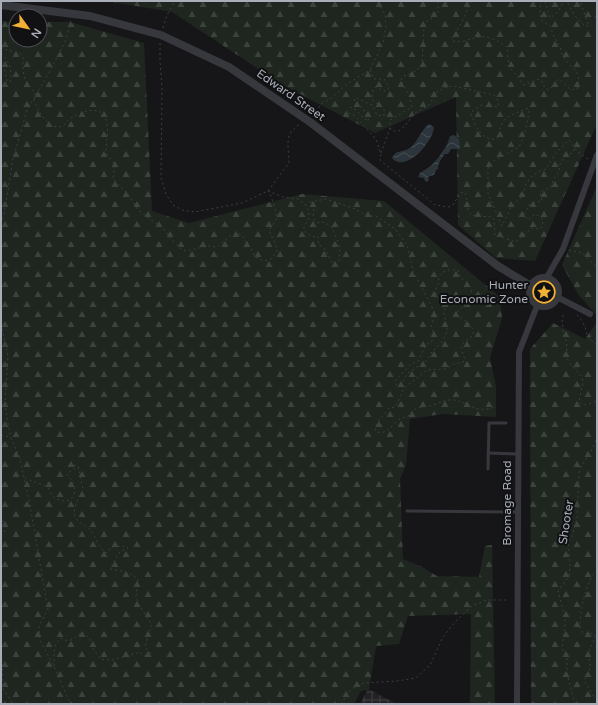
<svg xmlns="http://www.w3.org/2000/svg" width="598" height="705" font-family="'Varela Round',sans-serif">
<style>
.industrial{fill:url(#industrial-grid)}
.grass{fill:url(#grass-dots)}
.forest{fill:url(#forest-firs)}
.water{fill:url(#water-waves)}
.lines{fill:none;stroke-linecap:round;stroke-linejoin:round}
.path{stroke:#3d3f44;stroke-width:1;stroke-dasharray:2 3;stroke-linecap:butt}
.service{stroke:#37383d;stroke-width:3}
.minor{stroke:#37383d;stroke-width:6}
.tertiary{stroke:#37383d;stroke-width:8}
.labels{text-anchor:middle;stroke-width:4;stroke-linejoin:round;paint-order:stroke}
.street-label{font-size:12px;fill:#a8adb8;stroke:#111113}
.poi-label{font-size:12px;fill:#a8adb8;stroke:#111113;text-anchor:end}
</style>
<defs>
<pattern id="industrial-grid" width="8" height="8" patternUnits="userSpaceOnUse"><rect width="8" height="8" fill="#222225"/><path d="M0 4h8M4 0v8" fill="none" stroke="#3f3f43"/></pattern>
<pattern id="grass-dots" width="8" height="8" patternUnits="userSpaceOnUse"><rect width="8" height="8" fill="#1e261f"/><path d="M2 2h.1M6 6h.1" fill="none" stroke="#3c433d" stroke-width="1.8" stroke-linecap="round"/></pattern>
<pattern id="forest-firs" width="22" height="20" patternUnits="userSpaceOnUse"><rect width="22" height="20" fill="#1e261f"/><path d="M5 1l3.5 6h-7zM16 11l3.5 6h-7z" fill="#3c433d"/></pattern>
<pattern id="water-waves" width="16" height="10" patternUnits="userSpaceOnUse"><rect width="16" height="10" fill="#2c353c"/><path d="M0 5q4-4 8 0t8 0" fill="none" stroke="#485056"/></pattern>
</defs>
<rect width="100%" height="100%" fill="#161618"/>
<path class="industrial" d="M368,689L397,704H360Z"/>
<circle class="grass" cx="544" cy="293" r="8"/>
<g class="forest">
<path d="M106,1H597V124L535,261L496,258L458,225L456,97L375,133L286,87L172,12Z"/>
<path d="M1,21L16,22V40H40V22H70L144,43L152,211L189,223L302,194L384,201L500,297L502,318L490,358L496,386V417L443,414L410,419L406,465L400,479L403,559L420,566L437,576L479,577L485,546L492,545L495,704H470L471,614L408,616L399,644L376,646L369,690L361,691L354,704H1Z"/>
<path d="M597,186V316L578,294L562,265Z"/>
<path d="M597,322V704H531L530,349L553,323L585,339Z"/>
</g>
<g class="water">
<path d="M429,124L434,127C433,142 405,174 392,158C397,149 401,153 408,149C417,145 420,130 429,124Z"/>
<path d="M454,135L459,139L460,149H451L448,154H445C441,159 438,163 438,169L436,170C434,178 432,174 428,177L429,180L427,182L425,181L424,178L418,177L420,173L431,166L438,158L447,145L450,136Z"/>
</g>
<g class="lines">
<g class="path">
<path d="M471,1L462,22L452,38L453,41C463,44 471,37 481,37C489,36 501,42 507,47L509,67L520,79L522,84L524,85L539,79L541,80L545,88L549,90L559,79L571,90L577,89C583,70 571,70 563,56C561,54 561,50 560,47C555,38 553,37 551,27L541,20L540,8L541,1"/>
<path d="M545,1L550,18L558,12L564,1L567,2L575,16L585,26H589L580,1"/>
<path d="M597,11L595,16L597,21"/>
<path d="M163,28L167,15L175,1"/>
<path d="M160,43V61L162,88L161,178L166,194L173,205L182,210L195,212L242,203L268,191L289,163C289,145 283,135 300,124"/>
<path d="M1,47C8,52 18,51 23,56C23,65 22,77 28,85C31,89 34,90 35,95"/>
<path d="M1,53C10,62 11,68 11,80L10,82L7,81L4,67L1,64"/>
<path d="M370,70L374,79H384L389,86L388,90L384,91L375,87L372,93L373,101L384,109V116L377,115L372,105L356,98L354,99L356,104L363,108L369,121C361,119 359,110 351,107L346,112L355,116L376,139L381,154L380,160L435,205L449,207L453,205L460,193L464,192C469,197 465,212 472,215C477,217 486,216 492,217L494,220L495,235L516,242L532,228L539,229L543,226L542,218L535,214L528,220L524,214L530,204L542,201L540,192L551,187L554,178L559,172L560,164L564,158L572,153L575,148"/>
<path d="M34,99C36,109 50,132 62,126C66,125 67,120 71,118C84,111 104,102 107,125C109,133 106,141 106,150V153L115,165L113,177L114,180L127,193L139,211L165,230L170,238L181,249L186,251L208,246L217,247C226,241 238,223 246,242C249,247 253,249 254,256L264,261L271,259L277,251L276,246L269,230C271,228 275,221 276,219C278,215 271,196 269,191"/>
<path d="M313,116L321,104L330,99L347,84L370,70L383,43L386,25L385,14L377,1"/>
<path d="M390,128L392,131H399L405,126L415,113L429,105L437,92L444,88L453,86L494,95L497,99L499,106L488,107L481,105L471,112V115C477,127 480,140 496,139L500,135C499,116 513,115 528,108L529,112L525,134L519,147L495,160L488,168V193L502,226L511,207L524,195L525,186L530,178L538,172L546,169L555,154L569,140L578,152L588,159"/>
<path d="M381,153L390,128V120L412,107L409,94L401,81L402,77L416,71L422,64L424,28L426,22L438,14V1"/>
<path d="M268,191L283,197L298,199L305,204L309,211V218L304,227V231L313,237L317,236L319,239L318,244L326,250L327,254L333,264L339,261L340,248L333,229L329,225L323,222L319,223L314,220L313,217L314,208L310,202L326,199L355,209L366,216H376L395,229L407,245L413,271L434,311V317L431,326L433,331L432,341L426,345L418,361L410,365L396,380L395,383L398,386L401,384L408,373L426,361L432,352L441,343L446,335L447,329L444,313L446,305L436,296V288L439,283C436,271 449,269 458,270L461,278L467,283L472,290L468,302L456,313C460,319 469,321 472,328C479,344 453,334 465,359L463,362L454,364L445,369L427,370L422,374L404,388L397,404L395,407L389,408L378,421L375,430C384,438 392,425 398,420C400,418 403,418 406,417C411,415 413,409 418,408C423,406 428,407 433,405C440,403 446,399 454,400C471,403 475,414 495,407"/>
<path d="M1,224L4,215L13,159L27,110L45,80L65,42L71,20"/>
<path d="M569,250L582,253L597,267"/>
<path d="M563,315L562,320L564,338L566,340L568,361L582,377L583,382L579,402C585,408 589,403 597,401"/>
<path d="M577,315C583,321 586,328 587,336L594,343L597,344"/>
<path d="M1,324L8,356L5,403L7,419L11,438L20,459L29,500L48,609L39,626L40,641L54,666L70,704"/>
<path d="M1,435L10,437"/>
<path d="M25,478C32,482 42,483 48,488C50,490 51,494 53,496C59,502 71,504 74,494C76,486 72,481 67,474L75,468L74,465L78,466L83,490C78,498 69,514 79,522C83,525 89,527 92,532C96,538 99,548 106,553L112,547L124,546L128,548C114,553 118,557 110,569C119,571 133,572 138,580L136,596L138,603L152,625C148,632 147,639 145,647L152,655L143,656L140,652L113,660L100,659L92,647L90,639L82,632C74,638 71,644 61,638C51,647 55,654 54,666"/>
<path d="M1,516L3,521L5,531L1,536"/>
<path d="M597,570C587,578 580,611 580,624C579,627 581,630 583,633L594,634L595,638L588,653L590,665L589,673L584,680L594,697L597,699"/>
<path d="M1,660L3,661L2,687L13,704"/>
<path d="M341,704L351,689L364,683L397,681L416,678L430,665L443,637L455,622L472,606L487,600H506"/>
<path d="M575,704L567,673V659L562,648L565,625V617L558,591L569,576L570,563L568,543L572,537L577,518L579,473L581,467L593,448L597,437"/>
</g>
<g class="service">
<path d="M488,453L518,454"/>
<path d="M488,469L489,423H506"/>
<path d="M407,511L517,512"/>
</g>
<g class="minor">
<circle cx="544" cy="292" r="15"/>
<path d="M547,277L563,249L597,155"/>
<path d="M559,298L590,314"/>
<path d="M517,704L519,352L537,306"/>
</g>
<path class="tertiary" d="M1,5L90,16L161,35L229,67L310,122L498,266L531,286"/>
</g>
<defs>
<g id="sight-ring" transform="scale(1.15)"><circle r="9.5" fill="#111113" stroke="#f2b134" stroke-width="1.5"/><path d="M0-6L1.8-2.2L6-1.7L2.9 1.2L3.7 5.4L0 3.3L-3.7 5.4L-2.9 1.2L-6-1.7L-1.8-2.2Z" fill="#f2b134"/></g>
</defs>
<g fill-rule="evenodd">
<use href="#sight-ring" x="544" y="292"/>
</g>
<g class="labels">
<g class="street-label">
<text transform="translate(291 95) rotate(35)" y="4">Edward Street</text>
<text transform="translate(507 503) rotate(-90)" y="4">Bromage Road</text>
<text transform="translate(566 522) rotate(-81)" y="4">Shooter</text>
</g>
<g class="poi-label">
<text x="528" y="289">Hunter<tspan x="528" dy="14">Economic Zone</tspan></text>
</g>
</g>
<rect width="598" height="705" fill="none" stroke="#a8adb8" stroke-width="4"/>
<g transform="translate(28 28) rotate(123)"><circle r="19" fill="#111113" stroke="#4d4f55"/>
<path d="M0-3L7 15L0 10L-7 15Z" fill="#f2b134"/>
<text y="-6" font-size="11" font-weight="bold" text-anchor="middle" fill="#a8adb8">N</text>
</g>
</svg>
